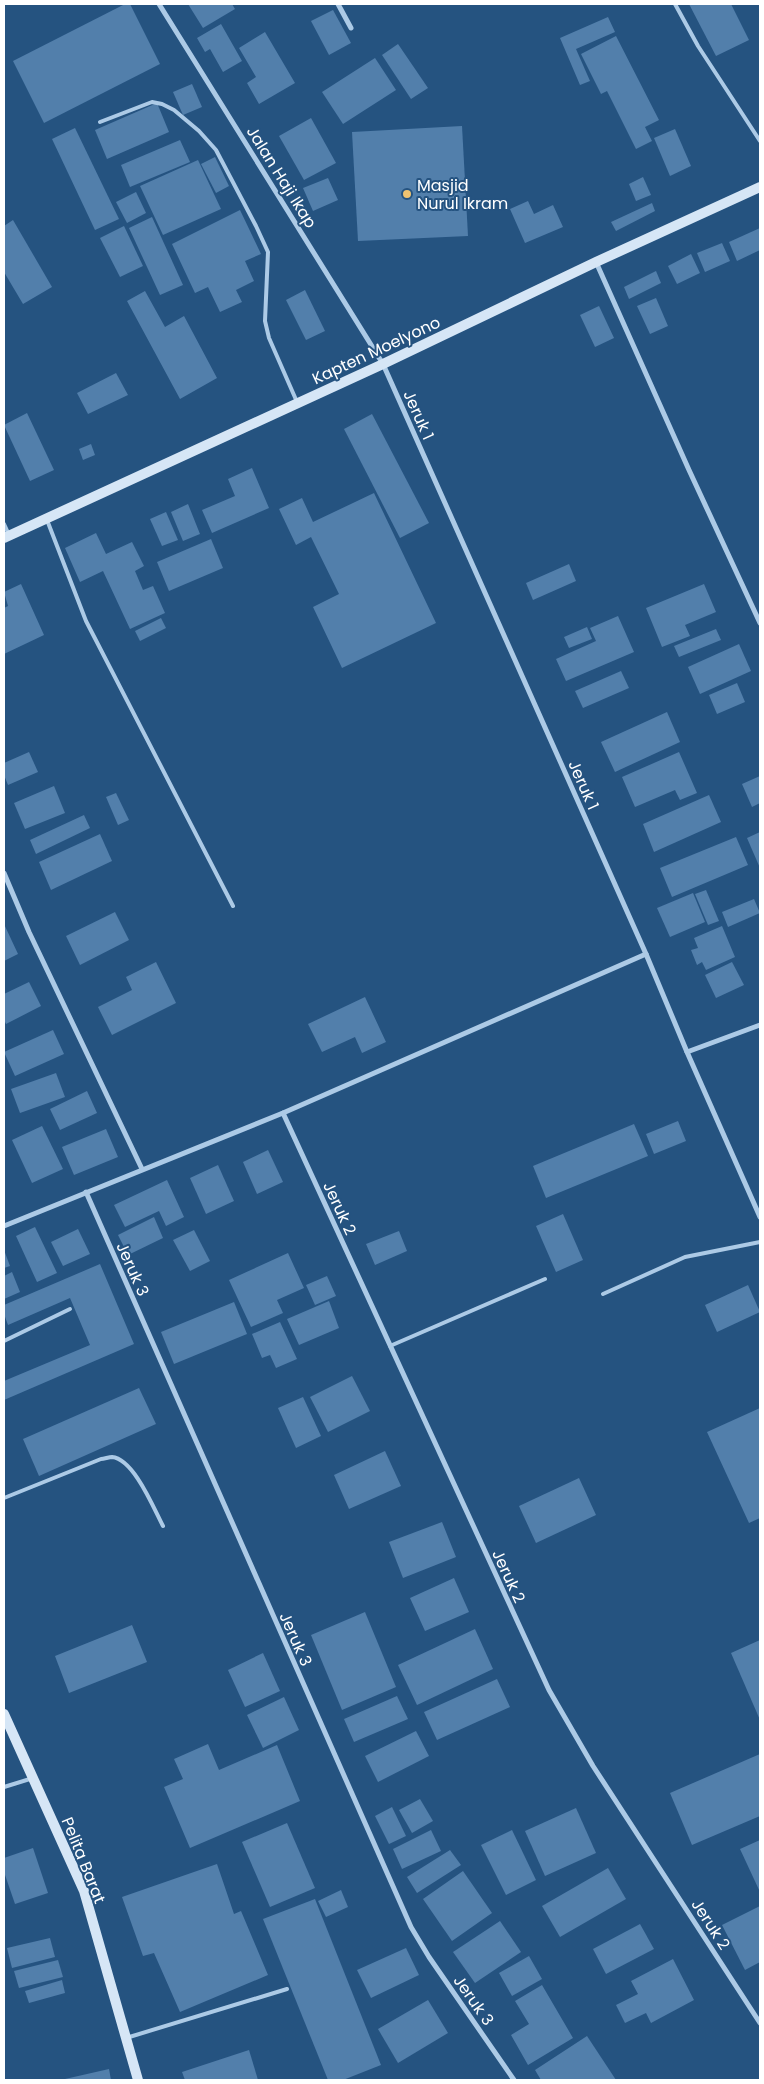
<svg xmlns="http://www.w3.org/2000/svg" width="764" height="2084" font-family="Poppins,sans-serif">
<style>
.building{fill:#527fab}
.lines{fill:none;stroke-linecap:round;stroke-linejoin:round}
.lane{stroke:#accae6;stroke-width:4}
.street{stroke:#accae6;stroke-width:5}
.secondary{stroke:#d6e6f6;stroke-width:10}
.poi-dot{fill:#efc371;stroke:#255380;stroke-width:2}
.labels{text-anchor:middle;stroke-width:4;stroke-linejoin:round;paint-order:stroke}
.street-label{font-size:16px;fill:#fff;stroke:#255380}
.poi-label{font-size:16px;fill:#fff;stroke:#255380;text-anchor:start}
</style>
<rect width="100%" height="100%" fill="#255380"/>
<g class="building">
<path d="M125,4H130L160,64L44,123L13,61Z"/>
<path d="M188,4H232L235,9L203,28Z"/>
<path d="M689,4H731L749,40L716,56Z"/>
<path d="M333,10L351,43L329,55L311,21Z"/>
<path d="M608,17L615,32L576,49L590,81L580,85L560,38Z"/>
<path d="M221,24L242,61L223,72L210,49L205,52L197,38Z"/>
<path d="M265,32L295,83L259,104L247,83L256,77L239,48Z"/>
<path d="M616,36L659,120L645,127L652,141L636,149L607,91L601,94L581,54Z"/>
<path d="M398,44L428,88L411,99L382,55Z"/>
<path d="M375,58L396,90L343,124L322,92Z"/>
<path d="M192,84L202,107L183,115L173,92Z"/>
<path d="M157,103L169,132L107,159L95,130Z"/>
<path d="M311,118L336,163L304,180L279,136Z"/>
<path d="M462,126L468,236L358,241L352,132Z"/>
<path d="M75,128L119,219L95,230L52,139Z"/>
<path d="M675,129L691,166L670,176L654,138Z"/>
<path d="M180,140L190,162L130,187L121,165Z"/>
<path d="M215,157L229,186L216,193L201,164Z"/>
<path d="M198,160L221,209L163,235L140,186Z"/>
<path d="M643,177L651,195L636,201L629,184Z"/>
<path d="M328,178L338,200L313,211L303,188Z"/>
<path d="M136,192L146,213L127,223L116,202Z"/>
<path d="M528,201L534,214L553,205L563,227L525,243L510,209Z"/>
<path d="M652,203L655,211L616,231L611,222Z"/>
<path d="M240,210L261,254L245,261L254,281L236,290L242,302L220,312L208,287L195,293L172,244Z"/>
<path d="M152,217L183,285L160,295L129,228Z"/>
<path d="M13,220L52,287L23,304L4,272V226Z"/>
<path d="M124,226L143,266L120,277L100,238Z"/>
<path d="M760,228V250L737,261L729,242Z"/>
<path d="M722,243L730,261L705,272L697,253Z"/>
<path d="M691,254L700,273L677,284L668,266Z"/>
<path d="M656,271L661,283L629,299L624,287Z"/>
<path d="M305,290L325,331L306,340L286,300Z"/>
<path d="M145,291L165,327L184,316L217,378L180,399L127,301Z"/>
<path d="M656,298L668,326L650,334L637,306Z"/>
<path d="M599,306L614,338L595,347L580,315Z"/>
<path d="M116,373L128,395L88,414L77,393Z"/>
<path d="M27,413L54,470L30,481L4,425Z"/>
<path d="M372,414L429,523L400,538L344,429Z"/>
<path d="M91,444L95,455L83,460L79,449Z"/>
<path d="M252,468L269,508L212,533L202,510L235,496L228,479Z"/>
<path d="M374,493L436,623L342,668L313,607L339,594L311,537L296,545L279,509L302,498L313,522Z"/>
<path d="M188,504L200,534L183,541L171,512Z"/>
<path d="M166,512L178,540L162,546L150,519Z"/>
<path d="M96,533L106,554L132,542L144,566L135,571L143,590L153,586L165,613L130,629L103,571L80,582L65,548Z"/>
<path d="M211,539L223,568L169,591L157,562Z"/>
<path d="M569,564L576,581L533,600L526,583Z"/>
<path d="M21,584L44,635L4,654V608L8,606L4,592Z"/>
<path d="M704,584L716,612L685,625L690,636L662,647L646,608Z"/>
<path d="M618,616L634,652L566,681L556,659L596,641L590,628Z"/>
<path d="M161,618L166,628L140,641L135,631Z"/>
<path d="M587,627L592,639L569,648L564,637Z"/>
<path d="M716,629L721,640L679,657L674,646Z"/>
<path d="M739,644L751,671L700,694L688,667Z"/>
<path d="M621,671L629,688L583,708L575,691Z"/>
<path d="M737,683L745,702L717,714L709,695Z"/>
<path d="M667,712L680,742L615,772L601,742Z"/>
<path d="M29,752L38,772L8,785L4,775V763Z"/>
<path d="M679,752L697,793L680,800L675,790L635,807L622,777Z"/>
<path d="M760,776V803L752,807L742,784Z"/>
<path d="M54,786L65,813L25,829L14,803Z"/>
<path d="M116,793L129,820L118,825L106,797Z"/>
<path d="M709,795L721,822L654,852L643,824Z"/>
<path d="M84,815L90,828L36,854L30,840Z"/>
<path d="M760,832V868L747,838Z"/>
<path d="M100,834L112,861L51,890L39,862Z"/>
<path d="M736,837L748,865L672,897L660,868Z"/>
<path d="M706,890L719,921L708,925L695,894Z"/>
<path d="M693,893L705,922L670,937L657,908Z"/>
<path d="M754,899L760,913L728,927L722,912Z"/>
<path d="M115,912L129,940L80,965L66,936Z"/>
<path d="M4,924L18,954L4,961Z"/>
<path d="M722,926L735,957L706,970L702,962L697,965L691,950L698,948L694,938Z"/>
<path d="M156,962L176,1003L112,1035L98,1007L132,990L126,977Z"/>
<path d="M732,962L744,985L716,998L705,975Z"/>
<path d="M29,982L41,1006L6,1024L4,1020V994Z"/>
<path d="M365,997L386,1042L362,1053L355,1037L322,1052L308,1024Z"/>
<path d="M53,1030L64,1054L15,1076L4,1052Z"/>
<path d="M56,1073L65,1097L20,1113L11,1089Z"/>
<path d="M87,1091L97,1113L60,1130L50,1109Z"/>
<path d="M678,1121L686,1141L654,1154L646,1134Z"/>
<path d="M634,1124L648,1156L546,1198L533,1166Z"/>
<path d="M42,1126L63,1169L32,1183L12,1140Z"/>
<path d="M106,1129L118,1157L74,1175L62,1147Z"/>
<path d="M268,1150L283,1182L257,1194L243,1162Z"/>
<path d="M218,1165L234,1201L206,1214L190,1178Z"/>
<path d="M167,1180L184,1217L166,1226L159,1211L125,1227L114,1205Z"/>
<path d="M563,1214L583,1260L556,1272L536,1226Z"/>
<path d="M154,1217L163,1238L128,1255L118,1235Z"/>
<path d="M35,1227L57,1273L37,1282L16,1236Z"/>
<path d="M78,1229L90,1254L63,1266L51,1242Z"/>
<path d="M194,1230L210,1261L190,1271L173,1240Z"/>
<path d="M399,1231L407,1251L375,1265L366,1244Z"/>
<path d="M4,1250L10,1266L4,1268Z"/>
<path d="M288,1253L304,1288L277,1300L283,1313L251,1327L229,1280Z"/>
<path d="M100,1264L134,1344L4,1400V1381L90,1345L70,1298L8,1325L4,1314V1305Z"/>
<path d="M12,1272L20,1292L4,1299V1276Z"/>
<path d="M327,1276L336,1296L315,1305L306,1285Z"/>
<path d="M748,1285L760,1312L717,1332L705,1305Z"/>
<path d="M329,1301L339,1328L299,1345L287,1319Z"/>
<path d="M234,1302L247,1334L174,1364L161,1332Z"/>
<path d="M280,1322L297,1359L276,1368L270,1355L262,1358L252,1334Z"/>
<path d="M352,1376L370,1411L328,1432L310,1397Z"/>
<path d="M139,1388L156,1424L39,1476L23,1439Z"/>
<path d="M303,1397L321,1436L296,1448L278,1408Z"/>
<path d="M760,1408V1518L749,1523L707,1432Z"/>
<path d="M385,1451L401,1486L349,1509L334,1475Z"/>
<path d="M579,1478L596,1515L536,1543L519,1506Z"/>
<path d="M442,1522L456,1557L403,1578L389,1542Z"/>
<path d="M454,1578L469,1612L425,1631L410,1598Z"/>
<path d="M365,1612L396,1687L342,1710L311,1635Z"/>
<path d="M132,1625L147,1662L69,1693L55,1656Z"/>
<path d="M475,1629L493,1669L417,1705L398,1665Z"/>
<path d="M760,1640V1720L731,1653Z"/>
<path d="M263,1653L280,1691L245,1707L228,1670Z"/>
<path d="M497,1679L510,1707L437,1740L424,1712Z"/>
<path d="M397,1696L408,1719L354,1742L344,1719Z"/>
<path d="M284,1697L299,1730L263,1748L247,1715Z"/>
<path d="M416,1731L429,1756L378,1782L365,1756Z"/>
<path d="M208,1744L219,1770L277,1745L300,1801L190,1848L164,1787L183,1779L174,1759Z"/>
<path d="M760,1754V1816L692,1845L670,1793Z"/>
<path d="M420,1799L433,1821L412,1833L399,1810Z"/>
<path d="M392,1807L406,1836L389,1844L375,1816Z"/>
<path d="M576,1808L596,1853L545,1876L525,1831Z"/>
<path d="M287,1823L315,1888L270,1907L242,1842Z"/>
<path d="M431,1830L441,1851L402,1869L393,1849Z"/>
<path d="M512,1830L536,1880L506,1895L481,1845Z"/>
<path d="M760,1840V1892L740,1849Z"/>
<path d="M33,1848L48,1893L15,1904L4,1872V1858Z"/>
<path d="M450,1850L461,1865L417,1893L407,1877Z"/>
<path d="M217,1864L234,1914L241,1911L268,1975L180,2012L154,1953L143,1956L122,1897Z"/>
<path d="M608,1868L626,1899L560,1937L542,1906Z"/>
<path d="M463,1871L492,1913L452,1941L423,1899Z"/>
<path d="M341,1890L348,1907L326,1917L318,1901Z"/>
<path d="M315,1899L381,2065L343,2080H328L263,1919Z"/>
<path d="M760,1906V1962L745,1970L722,1925Z"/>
<path d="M500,1921L521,1952L475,1983L453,1952Z"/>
<path d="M640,1924L654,1949L606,1974L593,1949Z"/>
<path d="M50,1938L55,1957L12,1968L7,1948Z"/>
<path d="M406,1948L419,1975L371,1998L357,1970Z"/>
<path d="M529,1956L542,1979L512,1996L499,1973Z"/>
<path d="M673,1959L694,2000L651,2023L646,2013L625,2023L616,2005L638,1994L631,1981Z"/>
<path d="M58,1960L63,1977L19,1988L14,1971Z"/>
<path d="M62,1980L65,1993L29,2003L25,1991Z"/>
<path d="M542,1985L573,2038L528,2065L511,2035L529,2024L515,2001Z"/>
<path d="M428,2000L448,2033L398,2063L378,2029Z"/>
<path d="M587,2036L616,2080H541L535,2070Z"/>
<path d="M249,2050L258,2080H185L182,2072Z"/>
<path d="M109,2069L111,2080H65V2079Z"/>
</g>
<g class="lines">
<g class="lane">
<path d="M675,4L698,46L760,141"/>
<path d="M100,122L152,102L162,104L174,110L199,131L216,150L256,226L268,252L265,321L269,338L297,402"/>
<path d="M47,520L86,621L233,906"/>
<path d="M4,524L9,535"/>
<path d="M603,1294L685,1257L760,1242"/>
<path d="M4,1341L70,1309"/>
<path d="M390,1346L545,1279"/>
<path d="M4,1498L101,1459C104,1459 109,1457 112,1457C134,1459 154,1509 163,1526"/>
<path d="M4,1787L33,1778"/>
<path d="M126,2038L287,1989"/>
</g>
<g class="street">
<path d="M159,4L383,364L646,954L687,1052L760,1217"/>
<path d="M338,4L351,28"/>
<path d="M596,262L689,470L760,623"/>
<path d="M4,873L29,932L142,1169"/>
<path d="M687,1052L760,1025"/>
<path d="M283,1113L549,1690L593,1766L760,2023"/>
<path d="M86,1192L411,1927L429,1957L514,2080"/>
<path d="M4,1226L283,1113L646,954"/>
</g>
<g class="secondary">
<path d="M4,538L383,364L596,262L760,187"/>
<path d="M4,1714L84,1891L138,2080"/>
</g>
</g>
<circle class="poi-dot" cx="407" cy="194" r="5"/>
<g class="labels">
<g class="street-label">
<text transform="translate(282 177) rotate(58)" y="6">Jalan Haji Ikap</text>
<text transform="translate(376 350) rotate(-25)" y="6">Kapten Moelyono</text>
<text transform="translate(419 415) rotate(66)" y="6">Jeruk 1</text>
<text transform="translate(584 785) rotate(66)" y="6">Jeruk 1</text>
<text transform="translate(340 1208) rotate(65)" y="6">Jeruk 2</text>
<text transform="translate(133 1269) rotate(66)" y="6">Jeruk 3</text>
<text transform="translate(509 1576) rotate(65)" y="6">Jeruk 2</text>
<text transform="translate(296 1639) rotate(66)" y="6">Jeruk 3</text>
<text transform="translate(84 1860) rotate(68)" y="6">Pelita Barat</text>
<text transform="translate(711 1924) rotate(57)" y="6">Jeruk 2</text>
<text transform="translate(474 2000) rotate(55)" y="6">Jeruk 3</text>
</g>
<g class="poi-label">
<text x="417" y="191">Masjid<tspan x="417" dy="18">Nurul Ikram</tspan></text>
</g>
</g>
<rect width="764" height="2084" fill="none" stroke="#ffffff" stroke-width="10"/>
</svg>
